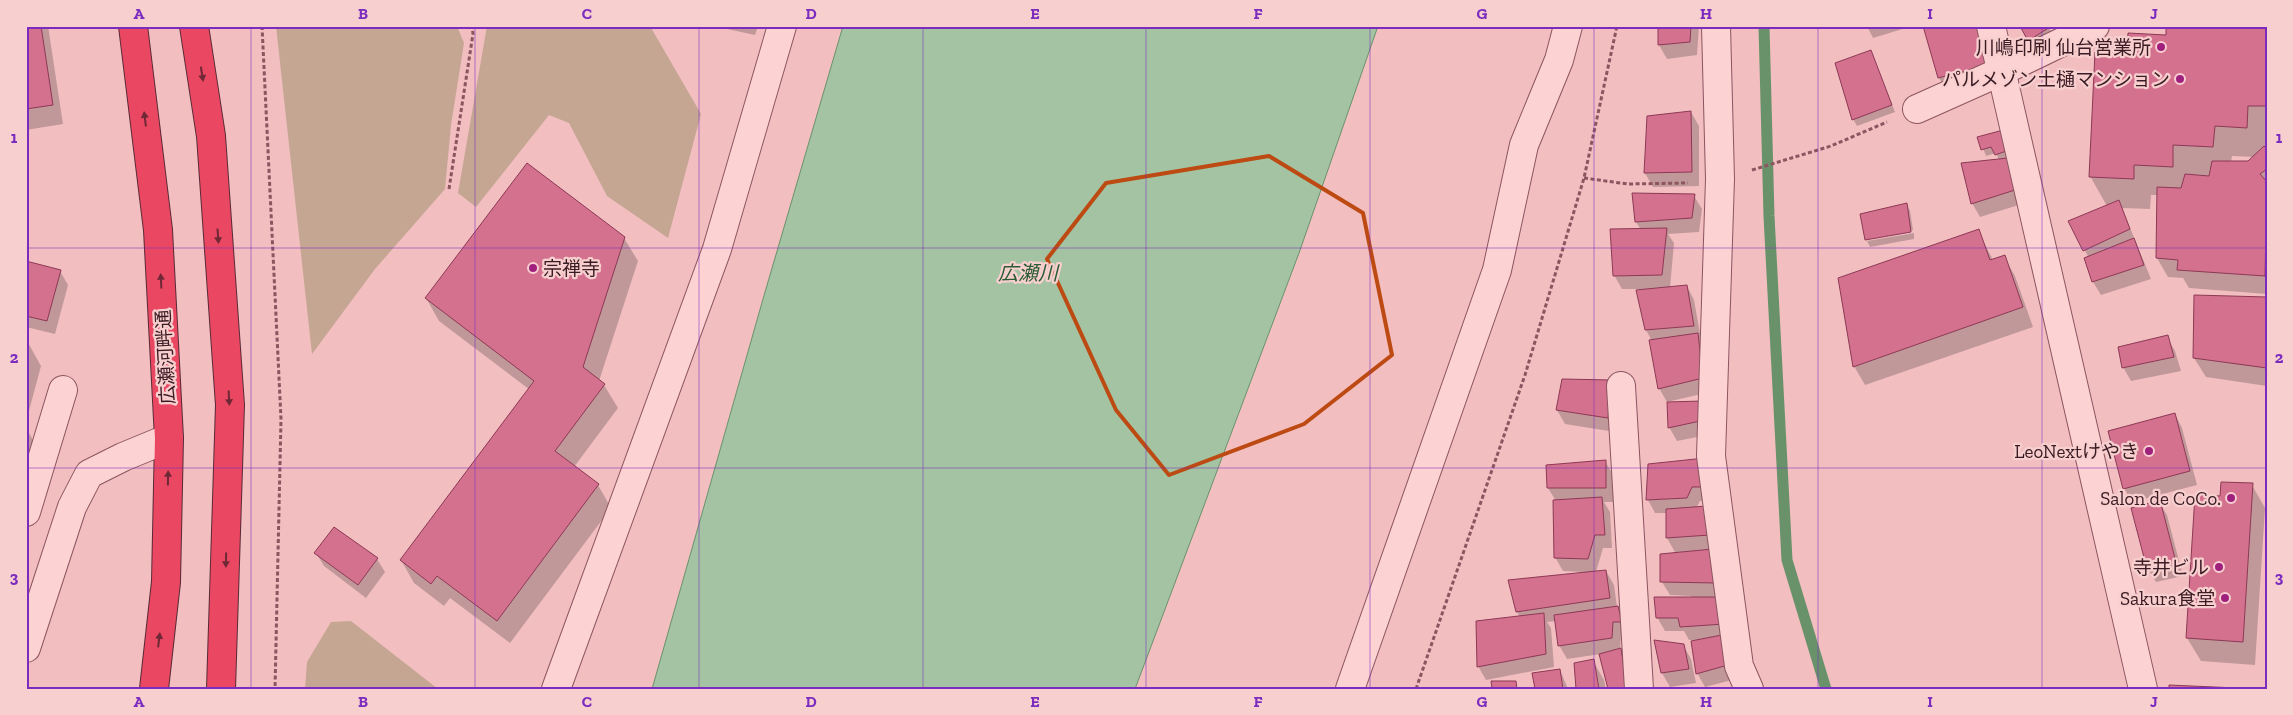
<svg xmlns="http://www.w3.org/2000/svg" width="2293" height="715" font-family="'Zilla Slab','Noto Sans JP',serif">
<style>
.cemetery{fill:#c4a692}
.water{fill:#a3c3a2;stroke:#69926a}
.shadow{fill:#0003;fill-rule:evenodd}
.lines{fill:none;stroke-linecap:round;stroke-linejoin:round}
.stream{stroke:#69926a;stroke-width:11}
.building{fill:#d3718f;stroke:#8d3955}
.minor-casing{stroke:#8c5560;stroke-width:30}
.highway-casing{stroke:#592a36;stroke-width:30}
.path{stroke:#8c5560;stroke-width:3;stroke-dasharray:4 2.5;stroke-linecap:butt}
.minor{stroke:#fcd2d3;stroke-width:28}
.highway{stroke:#e94762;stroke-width:28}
.oneway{fill:#6f2836}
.marked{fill:none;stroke:#bc4a12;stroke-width:4;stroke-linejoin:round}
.grid{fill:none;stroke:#7b2cbf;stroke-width:1;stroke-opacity:0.55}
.poi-dot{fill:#a0207e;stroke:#f8cfcf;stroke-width:2}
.labels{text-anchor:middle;stroke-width:4.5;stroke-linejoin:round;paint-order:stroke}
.poi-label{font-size:19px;fill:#3a1b23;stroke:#f8cfcf;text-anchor:end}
.street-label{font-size:19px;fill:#3a1b23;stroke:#f8cfcf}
.water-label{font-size:20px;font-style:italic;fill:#295b34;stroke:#f8cfcf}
.neatline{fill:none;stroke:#7b2cbf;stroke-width:2}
.grid-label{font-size:16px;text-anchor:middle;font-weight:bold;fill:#7b2cbf}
</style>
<rect width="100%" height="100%" fill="#f2bec0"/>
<g class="cemetery">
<path d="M276,26H457L464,43L451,125L445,189L375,269L312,354Z"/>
<path d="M487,26H650L701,114L668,238L607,196L569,123L549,115L476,207L458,193Z"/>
<path d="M351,621L438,689H305L307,662L331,622Z"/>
</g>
<path class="water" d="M843,26H1378L1299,253L1135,689H652L763,299Z"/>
<g class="shadow">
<path d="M26,26H48L63,124L26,130Z"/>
<path d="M713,26H758L755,35Z"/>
<path d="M1659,26H1699L1697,55L1667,59L1659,45Z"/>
<path d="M1867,26H1909V27L1873,38Z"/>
<path d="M1925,26L1996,78L1947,91L1939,78Z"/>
<path d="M2022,26H2048L2056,41L2037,53Z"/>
<path d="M2267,26V136L2265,149L2267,151V294L2189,288L2183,278L2168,277L2157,258L2158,195H2151L2150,209L2122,208L2151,279L2101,295L2093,282L2085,259L2089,258L2069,222L2107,206L2090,176L2128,55L2167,37ZM2232,156L2254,157L2249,162H2231Z"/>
<path d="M1871,51L1895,112L1857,126L1853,119Z"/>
<path d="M1691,112L1699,126V186L1653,187L1645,173Z"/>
<path d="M1979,138L2015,156L2022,204L1980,217L1972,203L1999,160L1996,153L1986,156Z"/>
<path d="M1694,196L1702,209L1699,232L1668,234L1674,243L1670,288L1687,286L1694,300L1701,339L1705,348L1710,392L1667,402L1659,388L1652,341L1646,330L1644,289H1622L1614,275L1641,230L1636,222Z"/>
<path d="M1907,204L1910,211L1913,230L1867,239V241L1862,215Z"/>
<path d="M1978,231L1993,260L2004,257L2015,276L2033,327L1865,385L1854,366Z"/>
<path d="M1914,233V239L1870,247L1867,241Z"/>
<path d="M624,238L638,261L599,381L604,385L618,408L574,467L598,485L611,508L510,643L450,598L444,606L414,583L401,560L530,390L439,321L426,298Z"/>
<path d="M26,262L60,271L68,285L55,334L26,327Z"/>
<path d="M2267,298V386L2206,377L2194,358Z"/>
<path d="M2167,337L2175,351L2181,371L2131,381L2123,367Z"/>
<path d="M26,339L41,366L26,422Z"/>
<path d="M1620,395L1615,432L1565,424L1557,410Z"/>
<path d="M2175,414L2182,428L2197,485L2132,502L2124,488Z"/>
<path d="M1711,416L1712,434L1677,441L1669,427Z"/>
<path d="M26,428L33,440L26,464Z"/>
<path d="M1705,460L1716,501H1700L1696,508H1706L1736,679L1705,687L1697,673L1692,640H1689L1684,631H1665L1657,617L1691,598V596L1670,595L1662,582L1676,554L1667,538V513H1655L1648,500Z"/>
<path d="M1605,461L1613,475V502H1604L1610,512L1612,548H1603L1596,572L1606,571L1614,585L1617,607L1626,621L1628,636L1621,635L1620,649L1628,663L1632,689L1601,654L1567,659L1559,645L1556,621L1547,622L1551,628L1554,667L1486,680L1478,666L1520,617L1517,612L1584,574V572L1563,571L1555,557L1556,501L1548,488L1547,466Z"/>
<path d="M2252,485L2265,508L2255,665L2201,661L2187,638Z"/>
<path d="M2159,502L2167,515L2183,576L2156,582L2148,569Z"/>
<path d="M316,553L377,559L385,572L366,598L324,566Z"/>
<path d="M1655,642L1683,645L1691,659L1696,683L1670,687L1662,673Z"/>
<path d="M1593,661L1604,680L1606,689H1577Z"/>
<path d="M1560,670L1568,689H1536Z"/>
</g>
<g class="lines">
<path class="stream" d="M1764,26L1769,216L1787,560L1826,689"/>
</g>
<g class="building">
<path d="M26,26H41L53,105L26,109Z"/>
<path d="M1658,26H1691L1690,42L1658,45Z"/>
<path d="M1923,26H1979L1989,65L1938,78Z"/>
<path d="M2020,26H2049L2050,27L2028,41Z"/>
<path d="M2166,26H2267V106H2248L2247,128L2215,126L2213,147L2173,145V167L2134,165V179L2089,177L2095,52L2127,53L2128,33L2166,35Z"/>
<path d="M1871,50L1892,105L1852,120L1835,63Z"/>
<path d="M1691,111L1692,172L1644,173L1647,116Z"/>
<path d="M2007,129L2012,149L1995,155L1991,147L1981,150L1977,137Z"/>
<path d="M2264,146L2267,149V169L2260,174L2267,182L2265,276L2177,270L2178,260L2156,258L2157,187L2181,188L2185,174L2209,176L2212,161H2248Z"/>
<path d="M2008,158L2015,190L1971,204L1961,163Z"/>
<path d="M527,163L625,237L583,367L605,384L555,451L599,484L497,621L437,576L431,584L400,560L534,381L425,298Z"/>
<path d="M1632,193L1695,194L1692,218L1635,222Z"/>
<path d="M2119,200L2130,229L2083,251L2068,221Z"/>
<path d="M1907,203L1911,232L1865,240L1860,214Z"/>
<path d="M1667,228L1662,275L1613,276L1610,229Z"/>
<path d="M1979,229L1990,260L2005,255L2023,307L1853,367L1838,278Z"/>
<path d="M2134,238L2144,265L2092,282L2084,258Z"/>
<path d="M26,261L61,270L47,321L26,316Z"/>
<path d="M1687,285L1694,326L1645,330L1636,290Z"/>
<path d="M2194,295L2267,297V368L2193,358Z"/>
<path d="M1698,333L1703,378L1658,389L1649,340Z"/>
<path d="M2168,335L2174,357L2122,368L2118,347Z"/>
<path d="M1562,379L1612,380L1608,418L1556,410Z"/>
<path d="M1703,401L1705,420L1668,428L1667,402Z"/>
<path d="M2175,413L2190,471L2123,489L2108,431Z"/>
<path d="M1705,458L1709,487H1692L1687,498L1646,500L1648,464Z"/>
<path d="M1606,460V488H1547L1546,465Z"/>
<path d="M2221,482L2253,483L2243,642L2186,638L2195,495L2220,496Z"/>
<path d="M1602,497L1605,535H1595L1588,559L1554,558L1553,500Z"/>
<path d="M2160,500L2176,562L2147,569L2131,508Z"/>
<path d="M1707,506L1710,535L1666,538V509Z"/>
<path d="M334,527L378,558L358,585L314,553Z"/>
<path d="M1713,549L1716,583L1660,582V554Z"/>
<path d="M1606,570L1610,598L1516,612L1508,580Z"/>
<path d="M1654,597H1724V624L1680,627L1678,618H1656Z"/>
<path d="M1618,606L1622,622H1613L1612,638L1558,646L1554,615Z"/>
<path d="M1544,613L1546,654L1477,667L1476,621Z"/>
<path d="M1727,634L1728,665L1696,674L1691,641Z"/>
<path d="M1654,640L1684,644L1689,669L1661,673Z"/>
<path d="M1621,648L1627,689H1608L1599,654Z"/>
<path d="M1594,659L1599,689H1576L1574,663Z"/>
<path d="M1560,669L1563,689H1535L1532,673Z"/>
<path d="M1491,681H1516L1517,689H1492Z"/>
<path d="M2169,685L2237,688V689H2169Z"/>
</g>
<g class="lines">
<g class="minor-casing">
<g id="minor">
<path d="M1716,26L1720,179L1711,456L1739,666L1749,689"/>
<path d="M1991,26L2143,689"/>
<path d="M1917,109L2002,71L2095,26"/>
<path d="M1621,386L1639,689"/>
<path d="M26,512L63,390"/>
<path d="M26,648L72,507L89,474L123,457L169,438"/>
<path d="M556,689L717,249L782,26"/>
<path d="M1350,689L1497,270L1524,145L1559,60L1568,26"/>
</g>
</g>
<g class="highway-casing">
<g id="highway">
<path d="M133,26L158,230L169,438L166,582L154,689"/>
<path d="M194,26L211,136L230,405L221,689"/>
</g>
</g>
<g class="path">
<path d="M262,26L281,419L275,689"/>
<path d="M1752,170L1831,146L1887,122"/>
<path d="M1584,178L1628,184L1688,183"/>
<path d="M449,189L473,34L472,26"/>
<path d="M1416,689L1525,375L1584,178L1617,26"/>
</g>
<use href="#minor" class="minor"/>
<use href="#highway" class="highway"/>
</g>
<defs><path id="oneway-solid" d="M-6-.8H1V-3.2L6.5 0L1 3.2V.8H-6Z" transform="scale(1.25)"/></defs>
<g class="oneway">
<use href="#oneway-solid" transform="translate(202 74) rotate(81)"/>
<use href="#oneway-solid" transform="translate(145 119) rotate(-97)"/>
<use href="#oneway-solid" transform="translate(218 236) rotate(86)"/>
<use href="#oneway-solid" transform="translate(161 281) rotate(-93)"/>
<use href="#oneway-solid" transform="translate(229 398) rotate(87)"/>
<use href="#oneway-solid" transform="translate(168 478) rotate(-89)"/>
<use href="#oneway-solid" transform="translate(226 560) rotate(91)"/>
<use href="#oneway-solid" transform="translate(159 640) rotate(-83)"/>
</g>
<path class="marked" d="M1269,156L1363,213L1392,355L1304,424L1169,475L1116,410L1047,259L1106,183Z"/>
<path class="grid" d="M251,26V689M475,26V689M699,26V689M923,26V689M1146,26V689M1370,26V689M1594,26V689M1818,26V689M2042,26V689M26,248H2267M26,468H2267"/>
<g class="poi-dot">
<circle cx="2161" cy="47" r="5"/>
<circle cx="2180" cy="79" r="5"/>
<circle cx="533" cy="268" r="5"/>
<circle cx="2149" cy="451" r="5"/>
<circle cx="2231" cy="498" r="5"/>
<circle cx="2219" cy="567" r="5"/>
<circle cx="2225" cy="598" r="5"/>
</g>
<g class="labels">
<g class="poi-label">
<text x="2151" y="54">川嶋印刷 仙台営業所</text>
<text x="2170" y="86">パルメゾン土樋マンション</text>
<text x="543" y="275" text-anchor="start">宗禅寺</text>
<text x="2139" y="458">LeoNextけやき</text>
<text x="2221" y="505">Salon de CoCo.</text>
<text x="2209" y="574">寺井ビル</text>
<text x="2215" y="605">Sakura食堂</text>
</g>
<g class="street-label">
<text transform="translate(165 357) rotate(-93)" y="7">広瀬河畔通</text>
</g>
<g class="water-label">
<text x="1028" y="280">広瀬川</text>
</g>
</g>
<rect width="2293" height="715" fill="none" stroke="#f8cfcf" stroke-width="55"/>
<rect x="28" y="28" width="2238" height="660" class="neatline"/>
<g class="grid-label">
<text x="139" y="19">A</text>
<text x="363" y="19">B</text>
<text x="587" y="19">C</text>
<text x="811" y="19">D</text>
<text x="1035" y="19">E</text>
<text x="1258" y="19">F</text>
<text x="1482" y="19">G</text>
<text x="1706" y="19">H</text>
<text x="1930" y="19">I</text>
<text x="2154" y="19">J</text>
<text x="14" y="143">1</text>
<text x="2279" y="143">1</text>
<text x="14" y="363">2</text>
<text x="2279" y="363">2</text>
<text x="14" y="583">3</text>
<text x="2279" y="583">3</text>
<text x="139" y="707">A</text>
<text x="363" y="707">B</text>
<text x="587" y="707">C</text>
<text x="811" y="707">D</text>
<text x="1035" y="707">E</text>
<text x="1258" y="707">F</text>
<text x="1482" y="707">G</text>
<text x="1706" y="707">H</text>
<text x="1930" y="707">I</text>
<text x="2154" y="707">J</text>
</g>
</svg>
